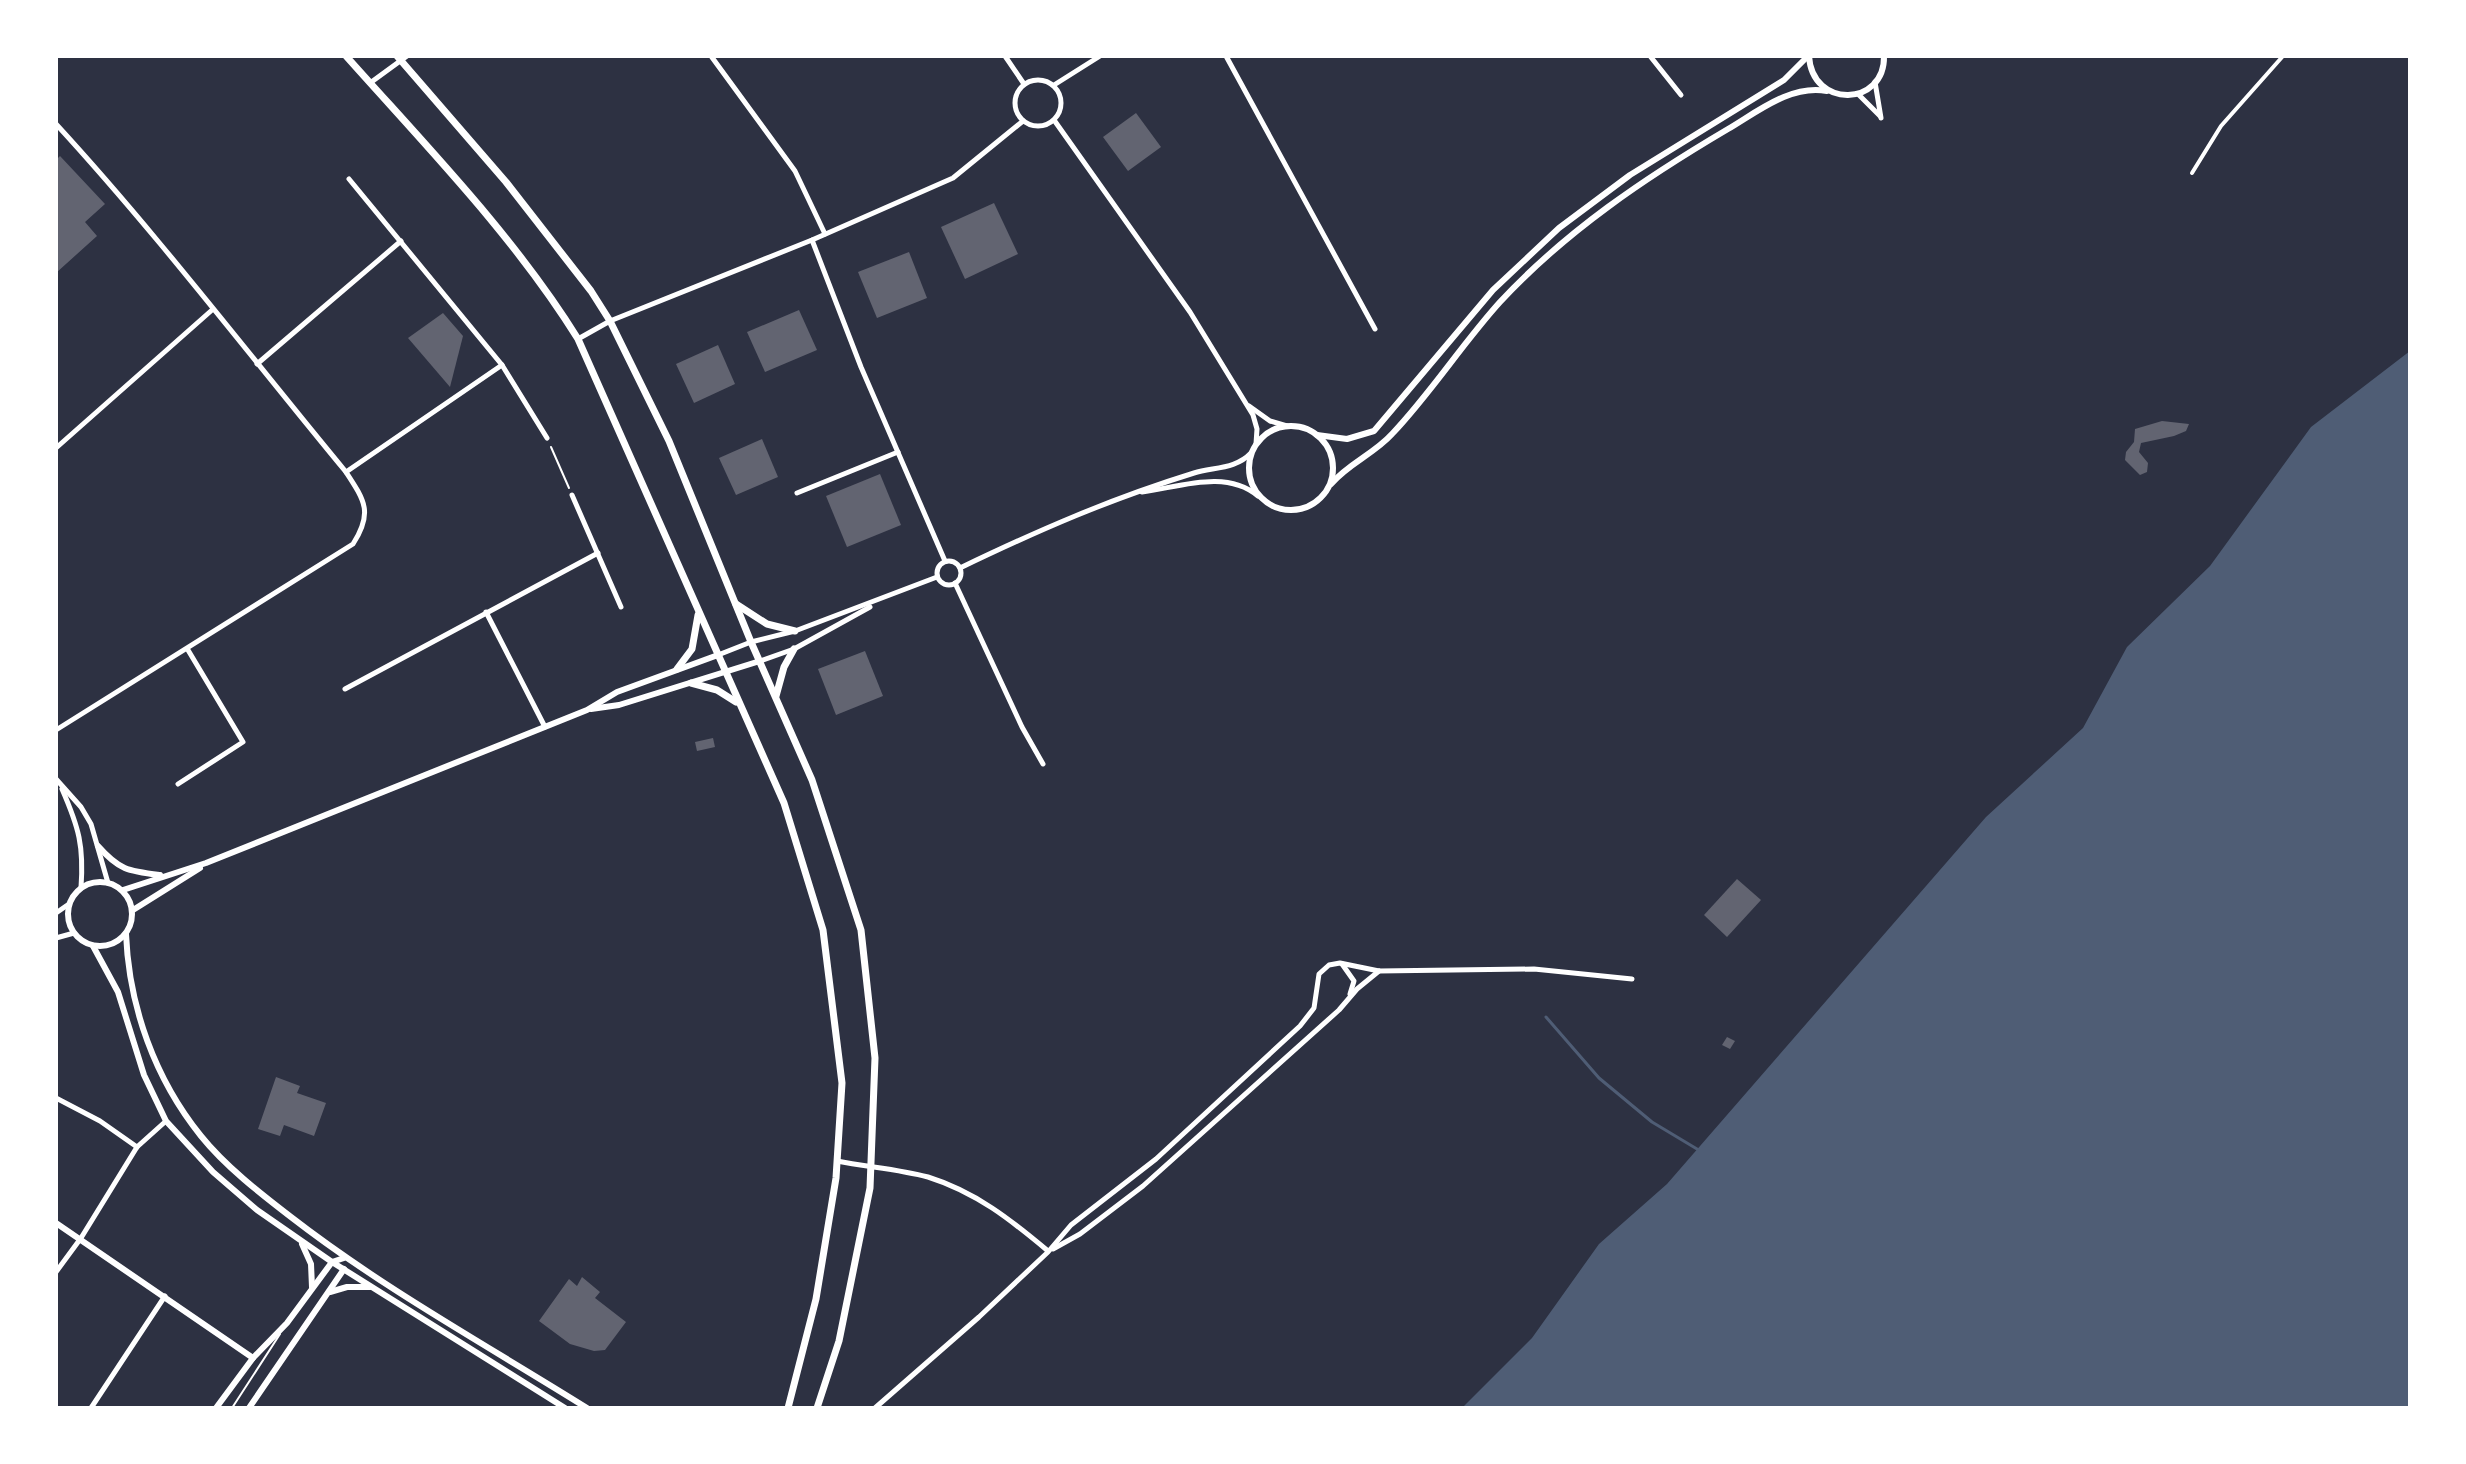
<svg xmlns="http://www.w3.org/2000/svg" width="2466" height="1464" font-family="Signika,sans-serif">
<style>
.water{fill:#4f5d75}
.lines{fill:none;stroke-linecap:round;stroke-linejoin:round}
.stream{stroke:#4f5d75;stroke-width:3}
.building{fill:#626471}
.path{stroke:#fff;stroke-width:2}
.service{stroke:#fff;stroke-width:2}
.pedestrian{stroke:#fff;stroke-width:4}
.minor{stroke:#fff;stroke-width:5}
.tertiary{stroke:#fff;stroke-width:6}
.secondary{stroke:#fff;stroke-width:7}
</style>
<rect width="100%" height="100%" fill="#2d3142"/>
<path class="water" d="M2410,351V1408H1462L1532,1338L1599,1244L1667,1184L1986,817L2083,728L2127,647L2210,566L2311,427Z"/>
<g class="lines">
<path class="stream" d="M1546,1017L1599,1078L1652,1122L1697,1149"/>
</g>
<g class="building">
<path d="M1136,113L1161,147L1128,171L1103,137Z"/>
<path d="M60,156L105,204L85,222L97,236L56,273V160Z"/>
<path d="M994,203L1018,254L965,279L941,227Z"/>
<path d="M909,252L927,298L877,318L858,272Z"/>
<path d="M799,310L817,350L765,372L747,332Z"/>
<path d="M443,313L463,336L450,387L408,338Z"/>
<path d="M718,345L735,384L694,403L676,364Z"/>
<path d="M2162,421L2189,424L2186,431L2174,436L2141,443L2139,452L2148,463L2147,472L2140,475L2125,460L2126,452L2134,442L2135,429Z"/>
<path d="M762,439L778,477L736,495L719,458Z"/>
<path d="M880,474L901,525L847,547L826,496Z"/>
<path d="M865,651L883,696L836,715L818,669Z"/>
<path d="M713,738L715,747L697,751L695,742Z"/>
<path d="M1737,879L1761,900L1727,937L1704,915Z"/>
<path d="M1727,1037L1735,1041L1730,1049L1722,1045Z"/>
<path d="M276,1077L300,1086L297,1093L326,1103L314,1136L284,1125L280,1136L258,1129Z"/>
<path d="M582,1277L600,1292L595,1298L626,1322L605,1350L594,1351L570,1344L539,1321L569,1279L577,1286Z"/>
</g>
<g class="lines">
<path class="path" d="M551,447L569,488"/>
<path class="service" d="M232,1408L280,1334"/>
<path class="pedestrian" d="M2192,173L2221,126L2283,56"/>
<g class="minor">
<path d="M711,56L795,171L825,234"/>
<path d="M1005,56L1024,84"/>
<path d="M1226,56L1375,329"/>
<path d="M1650,56L1681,95"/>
<circle cx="1038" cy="103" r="23"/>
<path d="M1875,82L1881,118"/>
<path d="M370,83L407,56"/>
<path d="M1054,85L1100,56"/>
<path d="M1858,94L1880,116"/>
<path d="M1054,120L1190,312L1253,415L1257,429L1256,444"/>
<path d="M56,124C158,235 250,356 346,472C365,501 373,513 353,544L56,730"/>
<path d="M349,179L502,365L547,438"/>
<path d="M812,240L861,367L945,561"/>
<path d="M578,339L610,321L812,240L953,178L1023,121"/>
<path d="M257,364L401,241"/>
<path d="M1249,406L1270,421L1287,426"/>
<path d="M56,448L212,310"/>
<path d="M346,472L502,365"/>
<path d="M1142,492C1180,487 1226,469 1258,496"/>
<path d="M797,493L898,452"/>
<path d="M572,495L621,607"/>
<circle cx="949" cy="573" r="12"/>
<path d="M960,568C1039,530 1110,499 1194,473C1214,467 1236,469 1251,453"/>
<path d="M955,583L1022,727L1043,764"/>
<path d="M486,612L545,727"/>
<path d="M718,655L751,642L795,631L937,577"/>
<path d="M760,661L794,649L870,607"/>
<path d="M345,689L598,553"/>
<path d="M56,779L81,807L91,824L108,883"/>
<path d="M178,784L243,742L188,650"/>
<path d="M62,789C79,828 84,846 81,888"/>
<path d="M56,913L69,904"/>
<path d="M56,938L74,933"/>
<path d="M1342,964L1354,981L1350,994"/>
<path d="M56,1098L100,1121L137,1147"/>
<path d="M837,1161C867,1167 899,1169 928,1177C976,1192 1011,1220 1048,1251"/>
<path d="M1053,1249L1080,1234L1143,1186L1339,1010L1357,989L1379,971"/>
<path d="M56,1272L81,1238L137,1147L166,1121"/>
<path d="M91,1408L165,1296"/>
<path d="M875,1408L979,1317L1048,1252L1071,1225L1156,1159L1300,1026L1314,1008L1319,974L1329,965L1340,963L1379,971L1534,969L1632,979"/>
</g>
<g class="tertiary">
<path d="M1809,56C1812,109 1885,107 1884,56"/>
<circle cx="1291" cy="468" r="42"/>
<path d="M1317,435L1347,439L1374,431L1493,290L1559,228L1630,175L1784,80L1808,56"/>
<path d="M1331,484C1349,463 1374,454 1392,434C1431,393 1462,344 1500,302C1566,231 1645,178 1728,129C1757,112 1791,84 1827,91"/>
<path d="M591,709L619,705L760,661"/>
<path d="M98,846C119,870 128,871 160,875"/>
<circle cx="100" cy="914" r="32"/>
<path d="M123,890L206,863L587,710L617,692L718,655"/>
<path d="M133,910L200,868"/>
<path d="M126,934C129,1007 155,1079 201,1136C225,1166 261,1194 291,1217C384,1289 488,1346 587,1408"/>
<path d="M93,946L118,992L144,1075L166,1121L213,1172L257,1210L332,1262L565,1408"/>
<path d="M56,1223L253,1358"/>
<path d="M302,1244L311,1264L312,1287"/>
<path d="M330,1292L347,1287H370"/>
<path d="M216,1408L253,1358L287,1323L332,1262L344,1258"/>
<path d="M249,1408L344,1269"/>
</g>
<g class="secondary">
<path d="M346,56C427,147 514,236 578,339L784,803L823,930L842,1083L836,1178L816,1299L788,1408"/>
<path d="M397,56L506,182L591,291L610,321L669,441L751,642L812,780L861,930L875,1058L870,1188L839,1341L817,1408"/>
<path d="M736,604L767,624L795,631"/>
<path d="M677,669L692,649L698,615"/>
<path d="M691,683L717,690L736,702"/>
<path d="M776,696L784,667L794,649"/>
</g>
</g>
<rect width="2466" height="1464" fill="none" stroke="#ffffff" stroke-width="116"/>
</svg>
